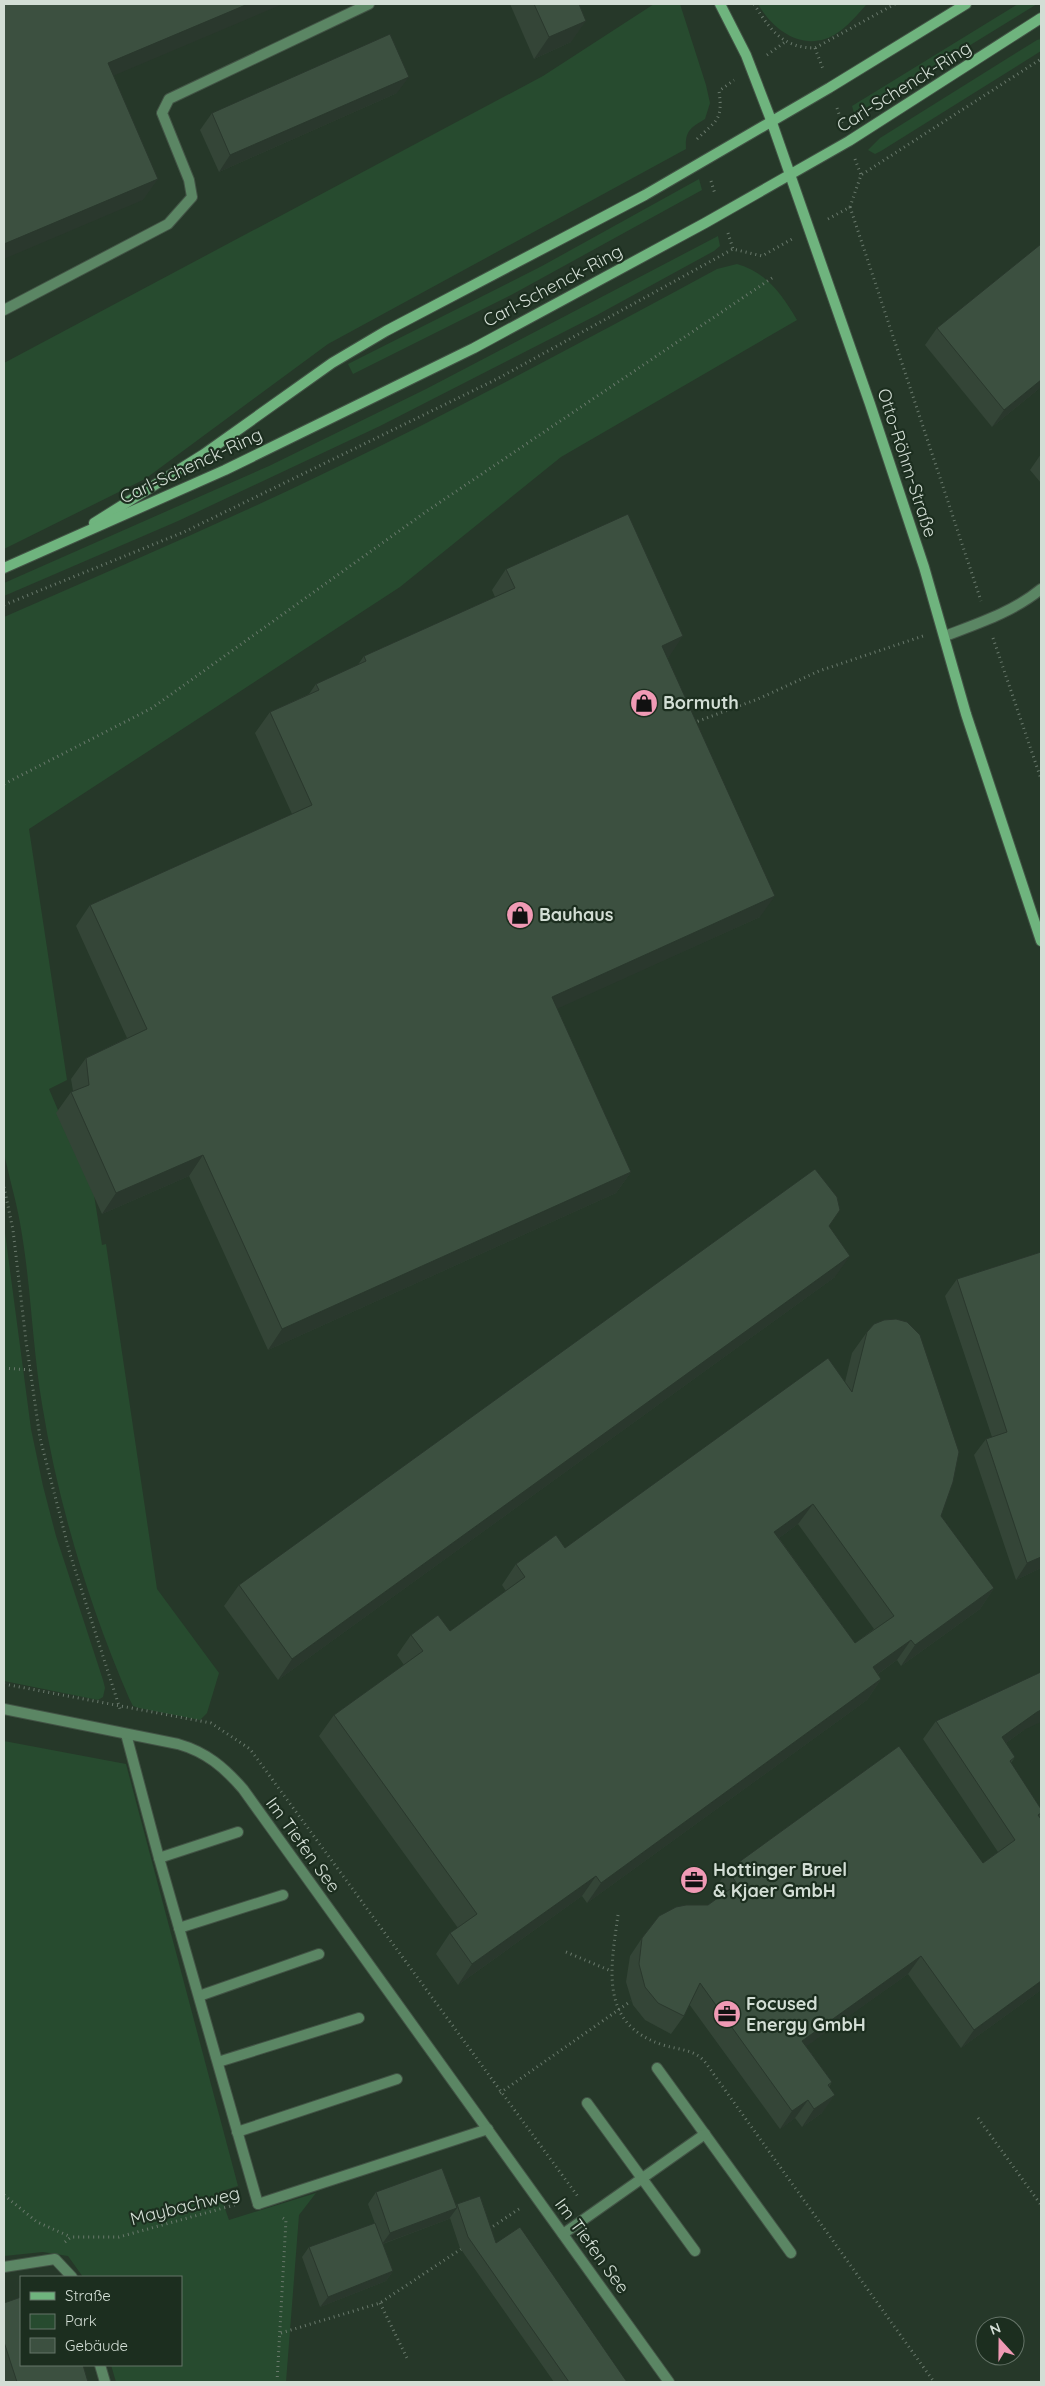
<svg xmlns="http://www.w3.org/2000/svg" width="1045" height="2386" font-family="Quicksand,sans-serif">
<style>
.green{fill:#274b2f}
.lines{fill:none;stroke-linecap:round;stroke-linejoin:round}
.lane-casing{stroke:#425345;stroke-width:12}
.street-casing{stroke:#425345;stroke-width:12}
.secondary-casing{stroke:#425345;stroke-width:12}
.path{stroke:#69796c;stroke-width:3;stroke-dasharray:1 4;stroke-linecap:butt}
.lane{stroke:#5b8664;stroke-width:10}
.street{stroke:#5b8664;stroke-width:10}
.secondary{stroke:#6fb47e;stroke-width:10}
.wall{fill:#344537;fill-rule:evenodd}
.shaded-wall{fill:#2a382d}
.building{fill:#3c5040;stroke:#2a382d;fill-rule:evenodd}
.labels{text-anchor:middle;stroke-width:4.5;stroke-linejoin:round;paint-order:stroke}
.street-label{font-size:18px;fill:#d3ded5;stroke:#1c2e1f}
.poi-label{font-size:18px;font-weight:bold;fill:#d3ded5;stroke:#1c2e1f;text-anchor:start}
</style>
<rect width="100%" height="100%" fill="#263829"/>
<g class="green">
<path d="M654,4H680L706,85L710,103L705,119C690,128 685,131 686,149L328,344L145,479L4,549V363L543,76Z"/>
<path d="M758,4H867C856,16 842,34 825,39C797,48 771,27 758,4Z"/>
<path d="M1018,4H1037L855,116L852,106Z"/>
<path d="M1041,39V51L881,151L875,154L868,150L880,138L1037,40Z"/>
<path d="M699,179L702,190L513,294L353,374L348,364L542,266Z"/>
<path d="M718,236L720,246L714,251L597,315L380,426L178,521L4,596V583L269,466L426,389Z"/>
<path d="M737,264C766,272 782,294 797,320L561,457L400,587L29,829L67,1080L49,1089L94,1195L102,1245L106,1244L157,1589L219,1673L207,1713L200,1720L139,1708L133,1706L129,1698C89,1605 58,1504 42,1404C32,1344 31,1283 20,1223C16,1200 9,1177 4,1153V617C114,569 224,522 331,470C462,407 589,338 717,269Z"/>
<path d="M4,1225L31,1429L43,1486L56,1536L103,1680L105,1688L103,1697L98,1700L4,1681Z"/>
<path d="M4,1741L126,1764L238,2186L219,2192L229,2220L316,2193L299,2215L286,2382H116L111,2365H181V2277H83L68,2256L43,2252L4,2256Z"/>
</g>
<g class="lines">
<g class="lane-casing">
<g id="lane">
<path d="M4,310L168,224L192,197L189,180L162,113L169,99L369,4"/>
<path d="M126,1734L159,1858L258,2204"/>
<path d="M159,1858L238,1832"/>
<path d="M179,1928L283,1895"/>
<path d="M199,1996L319,1954"/>
<path d="M218,2062L359,2018"/>
<path d="M657,2068L791,2253"/>
<path d="M587,2103L695,2251"/>
<path d="M237,2132L397,2079"/>
<path d="M563,2234L705,2134"/>
</g>
</g>
<g class="street-casing">
<g id="street">
<path d="M945,636C979,623 1013,612 1041,589"/>
<path d="M4,1709L178,1744C206,1752 224,1767 243,1789L669,2382"/>
<path d="M258,2204L488,2129"/>
<path d="M4,2267L55,2259L72,2277"/>
<path d="M100,2365L105,2382"/>
</g>
</g>
<g class="secondary-casing">
<g id="secondary">
<path d="M720,4L746,55L771,120L870,404L924,567L966,714L1041,941"/>
<path d="M94,523L204,454L332,363L386,331L645,195L829,88L966,4"/>
<path d="M4,568L225,470L474,348L705,223L849,141L1041,18"/>
</g>
</g>
<g class="path">
<path d="M754,4C770,30 783,48 815,48L895,4"/>
<path d="M815,48L823,69"/>
<path d="M767,55L785,42"/>
<path d="M837,108L842,123"/>
<path d="M697,139C717,120 723,120 719,91L734,80"/>
<path d="M855,159L861,175"/>
<path d="M711,181L715,194"/>
<path d="M850,207L981,601"/>
<path d="M828,219L850,207L861,175L1041,59"/>
<path d="M728,233L733,249"/>
<path d="M4,605L184,532L497,379L733,249L762,256L792,239"/>
<path d="M993,638L1041,779"/>
<path d="M693,723L758,699L819,671L923,636"/>
<path d="M4,784L152,708L427,511L775,276"/>
<path d="M4,1187L13,1230L26,1341L40,1438L70,1554L121,1712"/>
<path d="M4,1368L30,1370"/>
<path d="M4,1684L211,1723L250,1749L579,2198"/>
<path d="M618,1915C611,1967 598,2024 663,2045C679,2050 694,2049 705,2062L934,2382"/>
<path d="M566,1952L611,1971"/>
<path d="M500,2093L631,2001"/>
<path d="M978,2118L1041,2205"/>
<path d="M4,2195L37,2222L71,2237"/>
<path d="M489,2229L519,2209"/>
<path d="M65,2242L71,2237H119L238,2204"/>
<path d="M380,2303L408,2360"/>
<path d="M281,2333L380,2303L464,2247"/>
<path d="M277,2382L286,2220L283,2218"/>
</g>
<use href="#lane" class="lane"/>
<use href="#street" class="street"/>
<use href="#secondary" class="secondary"/>
</g>
<g class="wall">
<path d="M510,4H579L571,42L534,59Z"/>
<path d="M397,93L219,172L200,130L212,113Z"/>
<path d="M937,328L1041,387L992,427L925,345Z"/>
<path d="M1041,454V483L1030,470Z"/>
<path d="M506,569L669,657L667,658L760,917L557,1008L631,1172L616,1193L268,1350L189,1176L102,1214L56,1113L71,1092L73,1091L71,1079L86,1058L127,1038L76,926L90,905L292,814L255,733L270,712L309,694L316,684L357,666L364,656L495,597L492,590Z"/>
<path d="M829,1226L835,1277L278,1680L224,1606L239,1585Z"/>
<path d="M1041,1252V1568L1016,1580L974,1455L986,1439L992,1437L945,1296L957,1279Z"/>
<path d="M867,1332L941,1516L994,1588L980,1609L901,1666L897,1660L878,1674L881,1679L867,1700L587,1903L582,1896L458,1985L436,1954L450,1933L458,1928L319,1736L334,1715L404,1665L397,1655L411,1635L450,1631L506,1591L502,1585L516,1564L565,1548L845,1382L852,1353ZM798,1524L874,1629L855,1643L779,1538Z"/>
<path d="M936,1721L1024,1730L1006,1743L1015,1757L1011,1763L1041,1809V1815L1040,1817L1041,1990L961,2048L908,1974L806,2046L832,2082L829,2087L822,2113L802,2127L795,2118L780,2129L689,2004L684,2016L671,2034L645,2020L633,2005L626,1982L630,1956L642,1938L708,1905L721,1896L715,1888L728,1870L983,1863L998,1852L923,1739Z"/>
<path d="M376,2192L456,2205L457,2204L496,2243L627,2382H554L460,2248L450,2218L449,2219L383,2244L393,2271L386,2281L320,2307L302,2257L309,2247L378,2232L368,2204Z"/>
<path d="M4,2303L88,2382H5L4,2377Z"/>
</g>
<g class="shaded-wall">
<path d="M248,4H283L94,84L108,63Z"/>
<path d="M586,21L571,42L534,59L549,37Z"/>
<path d="M409,77L397,93L219,172L230,155Z"/>
<path d="M158,179L143,200L4,259V244Z"/>
<path d="M1041,380V387L992,427L1004,410Z"/>
<path d="M683,636L669,657L647,667L662,646Z"/>
<path d="M775,896L760,917L537,1018L552,997Z"/>
<path d="M203,1155L189,1176L102,1214L116,1193Z"/>
<path d="M631,1172L616,1193L268,1350L282,1329Z"/>
<path d="M850,1256L835,1277L278,1680L292,1659Z"/>
<path d="M813,1504L798,1524L760,1552L774,1532Z"/>
<path d="M1041,1557V1568L1016,1580L1027,1563Z"/>
<path d="M994,1588L980,1609L901,1666L915,1645Z"/>
<path d="M911,1640L897,1660L858,1688L873,1667Z"/>
<path d="M881,1679L867,1700L587,1903L601,1883Z"/>
<path d="M1041,1710V1722L1024,1730L989,1755L1002,1737L1037,1712Z"/>
<path d="M596,1876L582,1896L458,1985L472,1964Z"/>
<path d="M921,1956L908,1974L790,2058L802,2041Z"/>
<path d="M1041,1981V1990L961,2048L974,2030Z"/>
<path d="M835,2095L822,2113L802,2127L814,2109Z"/>
<path d="M808,2100L795,2118L780,2129L792,2111Z"/>
<path d="M457,2208L449,2219L382,2244L390,2233Z"/>
<path d="M393,2271L386,2281L320,2307L328,2297Z"/>
</g>
<g class="building">
<path d="M4,4H248L108,63L158,179L4,244Z"/>
<path d="M534,4H579L586,21L549,37Z"/>
<path d="M390,34L409,77L230,155L212,113Z"/>
<path d="M1041,244V380L1004,410L937,328Z"/>
<path d="M628,514L683,636L662,646L775,896L552,997L631,1172L282,1329L203,1155L116,1193L71,1092L89,1085L86,1058L147,1029L90,905L312,805L270,712L319,690L316,684L366,661L364,656L515,588L506,569Z"/>
<path d="M815,1169L837,1197L840,1210L829,1226L850,1256L292,1659L239,1585Z"/>
<path d="M1041,1252V1557L1027,1563L986,1439L1007,1432L957,1279Z"/>
<path d="M896,1319L907,1322L920,1335L959,1452L953,1482L941,1516L994,1588L915,1645L911,1640L873,1667L881,1679L601,1883L596,1876L472,1964L450,1933L477,1914L334,1715L423,1651L411,1635L438,1615L450,1631L525,1577L516,1564L556,1535L565,1548L828,1358L852,1392L867,1332L874,1324L884,1320ZM813,1504L894,1616L855,1643L774,1532Z"/>
<path d="M1041,1672V1710L1037,1712L1002,1737L1015,1757L1010,1761L1041,1809V1813L1038,1815L1041,1819V1981L974,2030L921,1956L802,2041L832,2082L828,2085L835,2095L814,2109L808,2100L792,2111L700,1983L684,2016L658,2003L645,1987L639,1964L642,1938L659,1916L676,1907L686,1905H708L737,1884L728,1870L899,1746L983,1863L1015,1840L936,1721Z"/>
<path d="M442,2168L457,2208L390,2233L376,2192Z"/>
<path d="M480,2196L496,2243L520,2227L627,2382H569L468,2237L457,2204Z"/>
<path d="M375,2223L393,2271L328,2297L309,2247Z"/>
<path d="M21,2297V2365H83L88,2382H17L4,2342V2303Z"/>
</g>
<defs>
<g id="shop-disc" transform="scale(1.4375)"><circle r="9.5" fill="#f09ab5" stroke="#1c2e1f"/><path d="M-5-2.5h2.3a2.7 3.5 0 0 1 5.4 0H5L5.5 6h-11ZM-1.5-2.5h3a1.5 2.3 0 0 0-3 0Z" fill="#111"/></g>
<g id="office-disc" transform="scale(1.4375)"><circle r="9.5" fill="#f09ab5" stroke="#1c2e1f"/><path d="M-6-3h4V-5.5h4V-3h4V5H-6ZM-1-4.5V-3h2v-1.5ZM-6 0V1H6V0Z" fill="#111"/></g>
</defs>
<g fill-rule="evenodd">
<use href="#shop-disc" x="644" y="703"/>
<use href="#shop-disc" x="520" y="915"/>
<use href="#office-disc" x="694" y="1880"/>
<use href="#office-disc" x="727" y="2014"/>
</g>
<g class="labels">
<g class="street-label">
<text transform="translate(904 87) rotate(-32)" y="6">Carl-Schenck-Ring</text>
<text transform="translate(553 286) rotate(-28)" y="6">Carl-Schenck-Ring</text>
<text transform="translate(907 463) rotate(72)" y="6">Otto-Röhm-Straße</text>
<text transform="translate(191 466) rotate(-25)" y="6">Carl-Schenck-Ring</text>
<text transform="translate(303 1845) rotate(54)" y="6">Im Tiefen See</text>
<text transform="translate(185 2206) rotate(-14)" y="6">Maybachweg</text>
<text transform="translate(592 2246) rotate(54)" y="6">Im Tiefen See</text>
</g>
<g class="poi-label">
<text x="663" y="709">Bormuth</text>
<text x="539" y="921">Bauhaus</text>
<text x="713" y="1876">Hottinger Bruel<tspan x="713" dy="21">&amp; Kjaer GmbH</tspan></text>
<text x="746" y="2010">Focused<tspan x="746" dy="21">Energy GmbH</tspan></text>
</g>
</g>
<rect width="1045" height="2386" fill="none" stroke="#d3ded5" stroke-width="10"/>
<rect x="20" y="2276" width="162" height="90" fill="#1c2e1f" stroke="#657468"/>
<rect x="30" y="2292" width="25" height="8" fill="#6fb47e" stroke="#657468"/>
<text x="65" y="2301" font-size="15" fill="#d3ded5">Straße</text>
<rect x="30" y="2314" width="25" height="15" fill="#274b2f" stroke="#657468"/>
<text x="65" y="2326" font-size="15" fill="#d3ded5">Park</text>
<rect x="30" y="2338" width="25" height="15" fill="#3c5040" stroke="#657468"/>
<text x="65" y="2351" font-size="15" fill="#d3ded5">Gebäude</text>
<g transform="translate(1000 2341) rotate(339)"><circle r="24" fill="#1c2e1f" stroke="#657468"/>
<path d="M0-4L9 19L0 12L-9 19Z" fill="#f09ab5"/>
<text y="-8" font-size="14" font-weight="bold" text-anchor="middle" fill="#d3ded5">N</text>
</g>
</svg>
